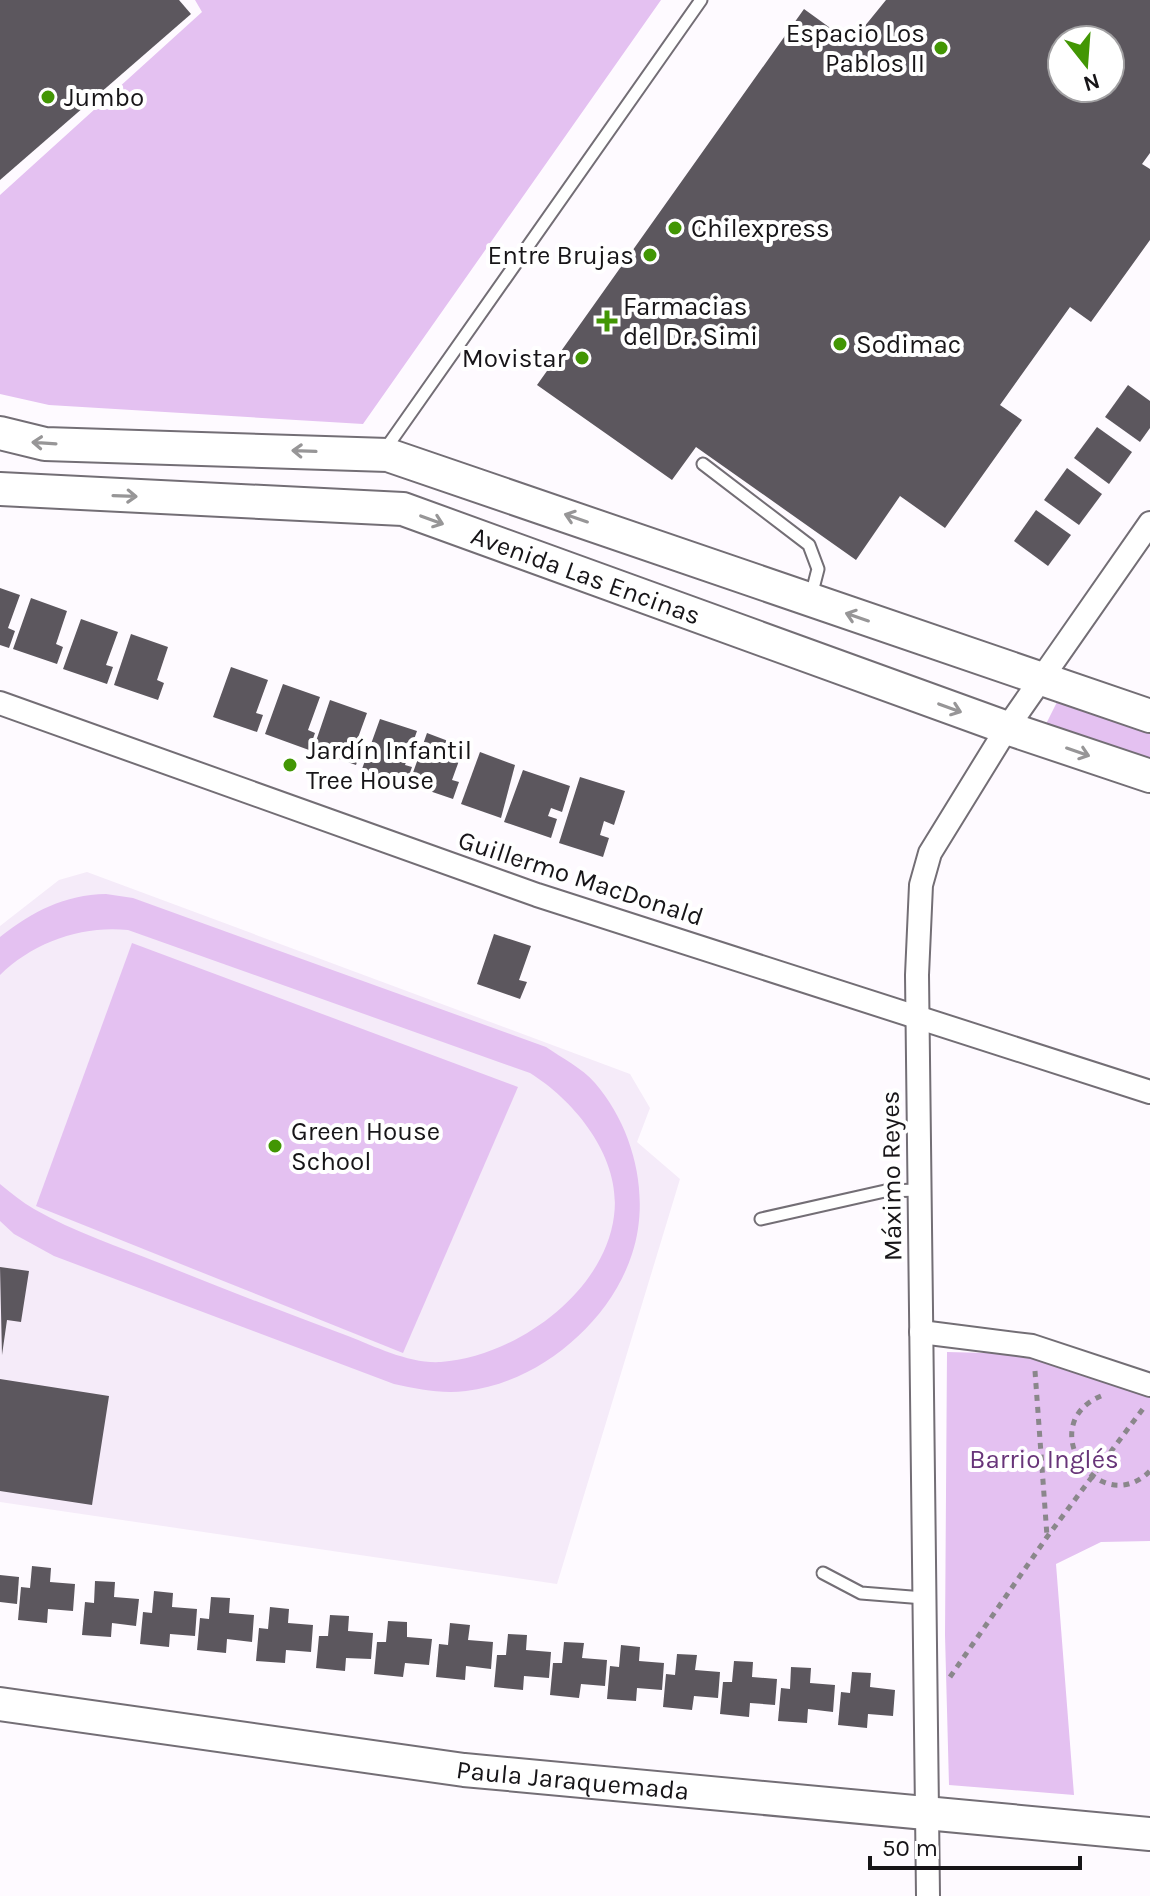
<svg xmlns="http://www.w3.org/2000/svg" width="1150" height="1896" font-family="Karla,sans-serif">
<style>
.built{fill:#f5ebf9}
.green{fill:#e4c1f1}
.building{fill:#5c575e;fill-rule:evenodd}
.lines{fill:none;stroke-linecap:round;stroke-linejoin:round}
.lane-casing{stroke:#736e75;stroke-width:15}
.street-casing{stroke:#736e75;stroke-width:26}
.secondary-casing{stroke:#736e75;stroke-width:36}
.path{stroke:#8a878b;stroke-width:5;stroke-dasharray:6 6;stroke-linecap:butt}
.lane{stroke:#fff;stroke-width:11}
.street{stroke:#fff;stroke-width:22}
.secondary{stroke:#fff;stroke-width:32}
.oneway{stroke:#979697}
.poi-dot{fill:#429604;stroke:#fff;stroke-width:3}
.labels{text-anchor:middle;stroke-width:8;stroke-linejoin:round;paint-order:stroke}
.poi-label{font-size:26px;fill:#171518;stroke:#fff;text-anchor:start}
.street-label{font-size:26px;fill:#171518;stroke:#fff}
.park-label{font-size:26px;fill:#683579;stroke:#fff}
</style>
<rect width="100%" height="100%" fill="#fefaff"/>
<path class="built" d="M87,872L630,1074L650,1108L637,1142L680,1179L557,1584L0,1502V926L59,880Z"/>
<g class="green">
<path d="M195,0H661L363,424L49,405L0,394V195L202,12Z"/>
<path d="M1058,700L1150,732V759L1046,724Z"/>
<path d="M106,894L133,898L546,1047C562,1058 582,1068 595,1083C634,1128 651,1197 632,1254C610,1323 538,1383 466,1391C441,1394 418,1389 394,1384L54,1256L14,1234L0,1221V1184C11,1193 22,1202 34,1209C74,1232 120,1247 162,1264C224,1289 286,1313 348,1336C376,1347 410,1364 441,1362C514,1357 604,1294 614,1216C622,1158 575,1101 530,1073L128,930C83,925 33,942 0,975V937C33,911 64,895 106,894Z"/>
<path d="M132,943L518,1087L403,1353L36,1206Z"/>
<path d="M947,1352L1033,1354L1150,1389V1541L1101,1542L1056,1564L1074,1795L949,1785L945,1635Z"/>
</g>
<g class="building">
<path d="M0,0H179L191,14L0,180Z"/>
<path d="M886,0H1150V153L1142,164L1150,169V240L1091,322L1070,307L1000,405L1022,420L945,528L900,496L856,560L696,447L672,480L537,385L804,9L851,43ZM1062,40H1110V88H1062Z"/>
<path d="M1128,385L1150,401V428L1140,442L1105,417Z"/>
<path d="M1097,427L1132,452L1109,484L1074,458Z"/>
<path d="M1067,468L1102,494L1079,525L1044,500Z"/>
<path d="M1036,510L1071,535L1048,566L1014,541Z"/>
<path d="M0,588L20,595L8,628L15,631L9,648L0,645Z"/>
<path d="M31,598L67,611L56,644L63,647L57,664L13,649Z"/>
<path d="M81,619L118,632L106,665L113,667L107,684L63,669Z"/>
<path d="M131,634L168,647L157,680L164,683L158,700L114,685Z"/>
<path d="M231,667L268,680L256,713L263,715L257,732L213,717Z"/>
<path d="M283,684L320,697L308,730L315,733L309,750L265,734Z"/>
<path d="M330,700L367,713L355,746L362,748L356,765L313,750Z"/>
<path d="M380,719L417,731L405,765L412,767L406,784L362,769Z"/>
<path d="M427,733L464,747L452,780L459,782L453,799L409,784Z"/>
<path d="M480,752L515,765L501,818L461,804Z"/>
<path d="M523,770L570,786L562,812L551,808L548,816L557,819L551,838L504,822Z"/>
<path d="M580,777L625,791L614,825L604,821L600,835L609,838L603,857L559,843Z"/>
<path d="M494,934L531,946L519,980L527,982L520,999L477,984Z"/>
<path d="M0,1267L29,1271L21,1322L7,1320L2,1355Z"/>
<path d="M0,1379L109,1396L92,1505L0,1491Z"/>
<path d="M32,1566L51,1568L50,1582L75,1584L73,1611L48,1609L47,1623L18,1620L21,1587L30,1588Z"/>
<path d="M0,1575L19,1577L17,1604L0,1602Z"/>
<path d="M95,1581L115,1582L114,1597L139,1599L136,1626L112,1623L111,1637L82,1635L85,1602L94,1603Z"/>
<path d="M154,1591L173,1593L172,1607L197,1609L195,1636L170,1634L169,1647L140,1644L143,1612L152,1613Z"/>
<path d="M211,1597L230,1598L229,1613L254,1615L252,1642L227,1639L226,1653L197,1650L200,1618L209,1619Z"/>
<path d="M270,1607L289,1609L288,1623L313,1625L311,1652L286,1650L285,1663L256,1661L259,1628L268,1629Z"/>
<path d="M330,1615L349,1616L348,1631L373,1633L371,1659L346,1658L345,1671L316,1668L319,1636H328Z"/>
<path d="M388,1621L407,1622V1637L432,1639L429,1665L405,1663L403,1677L374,1674L377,1642H386Z"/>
<path d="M450,1623L470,1625L468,1640L493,1642L491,1669L466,1666L465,1680L436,1677L439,1644L448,1645Z"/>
<path d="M508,1634L527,1635L526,1650L551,1652L549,1678L524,1676L523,1690L494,1687L497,1655H506Z"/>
<path d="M564,1642L584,1643L582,1658L607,1660L605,1686L581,1684L579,1698L550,1695L553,1663H562Z"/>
<path d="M621,1645L640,1647L639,1661L664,1663L662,1690L637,1688L636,1701L607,1699L610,1666L619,1667Z"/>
<path d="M677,1654L697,1655L695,1670L720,1672L718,1698L694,1696L692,1710L663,1707L666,1674L675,1675Z"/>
<path d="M734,1661L753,1662L752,1677L777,1679L775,1705L750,1703L749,1717L720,1714L723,1682H732Z"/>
<path d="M791,1667L811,1668L810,1683L835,1685L833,1712L808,1709L807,1723L778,1721L781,1688L790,1689Z"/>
<path d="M852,1672L871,1673L870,1687L895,1690L893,1716L868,1714L867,1728L838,1725L841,1692L850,1693Z"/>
</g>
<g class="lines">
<g class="lane-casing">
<g id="lane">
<path d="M384,451L701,0"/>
<path d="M703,464L809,545L818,569L811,596"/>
<path d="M761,1219L885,1191L919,1190"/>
<path d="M823,1573L861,1593L924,1598"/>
</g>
</g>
<g class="street-casing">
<g id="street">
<path d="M0,703L537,895L1150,1092"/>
<path d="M921,1332L1032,1346L1150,1385"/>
<path d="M928,1896L917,975L921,885L930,853L1007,728L1150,523"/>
</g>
</g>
<g class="secondary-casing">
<g id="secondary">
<path d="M0,433L45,444L388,455L1150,716"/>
<path id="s1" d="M0,489L403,509L1007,728L1150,776"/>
<path id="s2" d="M0,1704L464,1770L1150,1834"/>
</g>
</g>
<g class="path">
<path d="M1035,1371L1047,1536"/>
<path d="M1101,1396C1032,1425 1100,1521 1150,1471"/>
<path d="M950,1677L1047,1537L1145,1406"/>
</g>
<use href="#lane" class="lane"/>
<use href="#street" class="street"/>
<use href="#secondary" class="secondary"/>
</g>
<defs><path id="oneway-shaft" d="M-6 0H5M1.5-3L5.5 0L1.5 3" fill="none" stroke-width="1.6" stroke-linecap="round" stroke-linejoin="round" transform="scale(2)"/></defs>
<g class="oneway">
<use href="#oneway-shaft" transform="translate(44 443) rotate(-176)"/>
<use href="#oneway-shaft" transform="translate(304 451) rotate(-178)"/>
<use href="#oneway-shaft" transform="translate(125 496) rotate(2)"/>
<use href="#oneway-shaft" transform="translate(576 518) rotate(-161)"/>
<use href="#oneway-shaft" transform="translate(432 520) rotate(20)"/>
<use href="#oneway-shaft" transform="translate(857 617) rotate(-161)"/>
<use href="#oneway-shaft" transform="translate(950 708) rotate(20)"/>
<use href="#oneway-shaft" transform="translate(1078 752) rotate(19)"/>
</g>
<g class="poi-dot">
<circle cx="941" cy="48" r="8"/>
<circle cx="48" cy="97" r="8"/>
<circle cx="675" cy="228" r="8"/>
<circle cx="650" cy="255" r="8"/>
<path d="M603 309h8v8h8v8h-8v8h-8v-8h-8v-8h8z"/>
<circle cx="840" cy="344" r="8"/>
<circle cx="582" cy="358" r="8"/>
<circle cx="290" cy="765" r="8"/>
<circle cx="275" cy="1146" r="8"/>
</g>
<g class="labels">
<g class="poi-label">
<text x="925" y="42" text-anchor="end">Espacio Los<tspan x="925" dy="30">Pablos II</tspan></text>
<text x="64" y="106">Jumbo</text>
<text x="691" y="237">Chilexpress</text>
<text x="634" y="264" text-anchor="end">Entre Brujas</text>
<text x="623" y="315">Farmacias<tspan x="623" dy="30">del Dr. Simi</tspan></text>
<text x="856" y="353">Sodimac</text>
<text x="566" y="367" text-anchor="end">Movistar</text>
<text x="306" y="759">Jardín Infantil<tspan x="306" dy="30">Tree House</tspan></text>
<text x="291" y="1140">Green House<tspan x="291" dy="30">School</tspan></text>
</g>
<g class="street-label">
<text dy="9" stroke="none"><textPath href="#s1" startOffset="598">Avenida Las Encinas</textPath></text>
<text transform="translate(581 878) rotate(18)" y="9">Guillermo MacDonald</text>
<text transform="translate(891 1176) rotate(-91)" y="9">Máximo Reyes</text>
<text dy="9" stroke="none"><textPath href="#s2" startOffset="578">Paula Jaraquemada</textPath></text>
</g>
<g class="park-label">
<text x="1044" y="1468">Barrio Inglés</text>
</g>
</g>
<g transform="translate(1086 64) rotate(163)"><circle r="38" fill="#ffffff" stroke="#a2a1a3" stroke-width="2"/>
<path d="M0-6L14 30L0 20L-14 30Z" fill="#429604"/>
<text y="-12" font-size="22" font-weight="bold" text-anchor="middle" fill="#171518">N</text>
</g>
<path d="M870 1856v12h210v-12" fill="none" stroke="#171518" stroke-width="4"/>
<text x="882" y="1856" font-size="24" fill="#171518" stroke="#ffffff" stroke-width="6" paint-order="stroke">50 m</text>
</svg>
